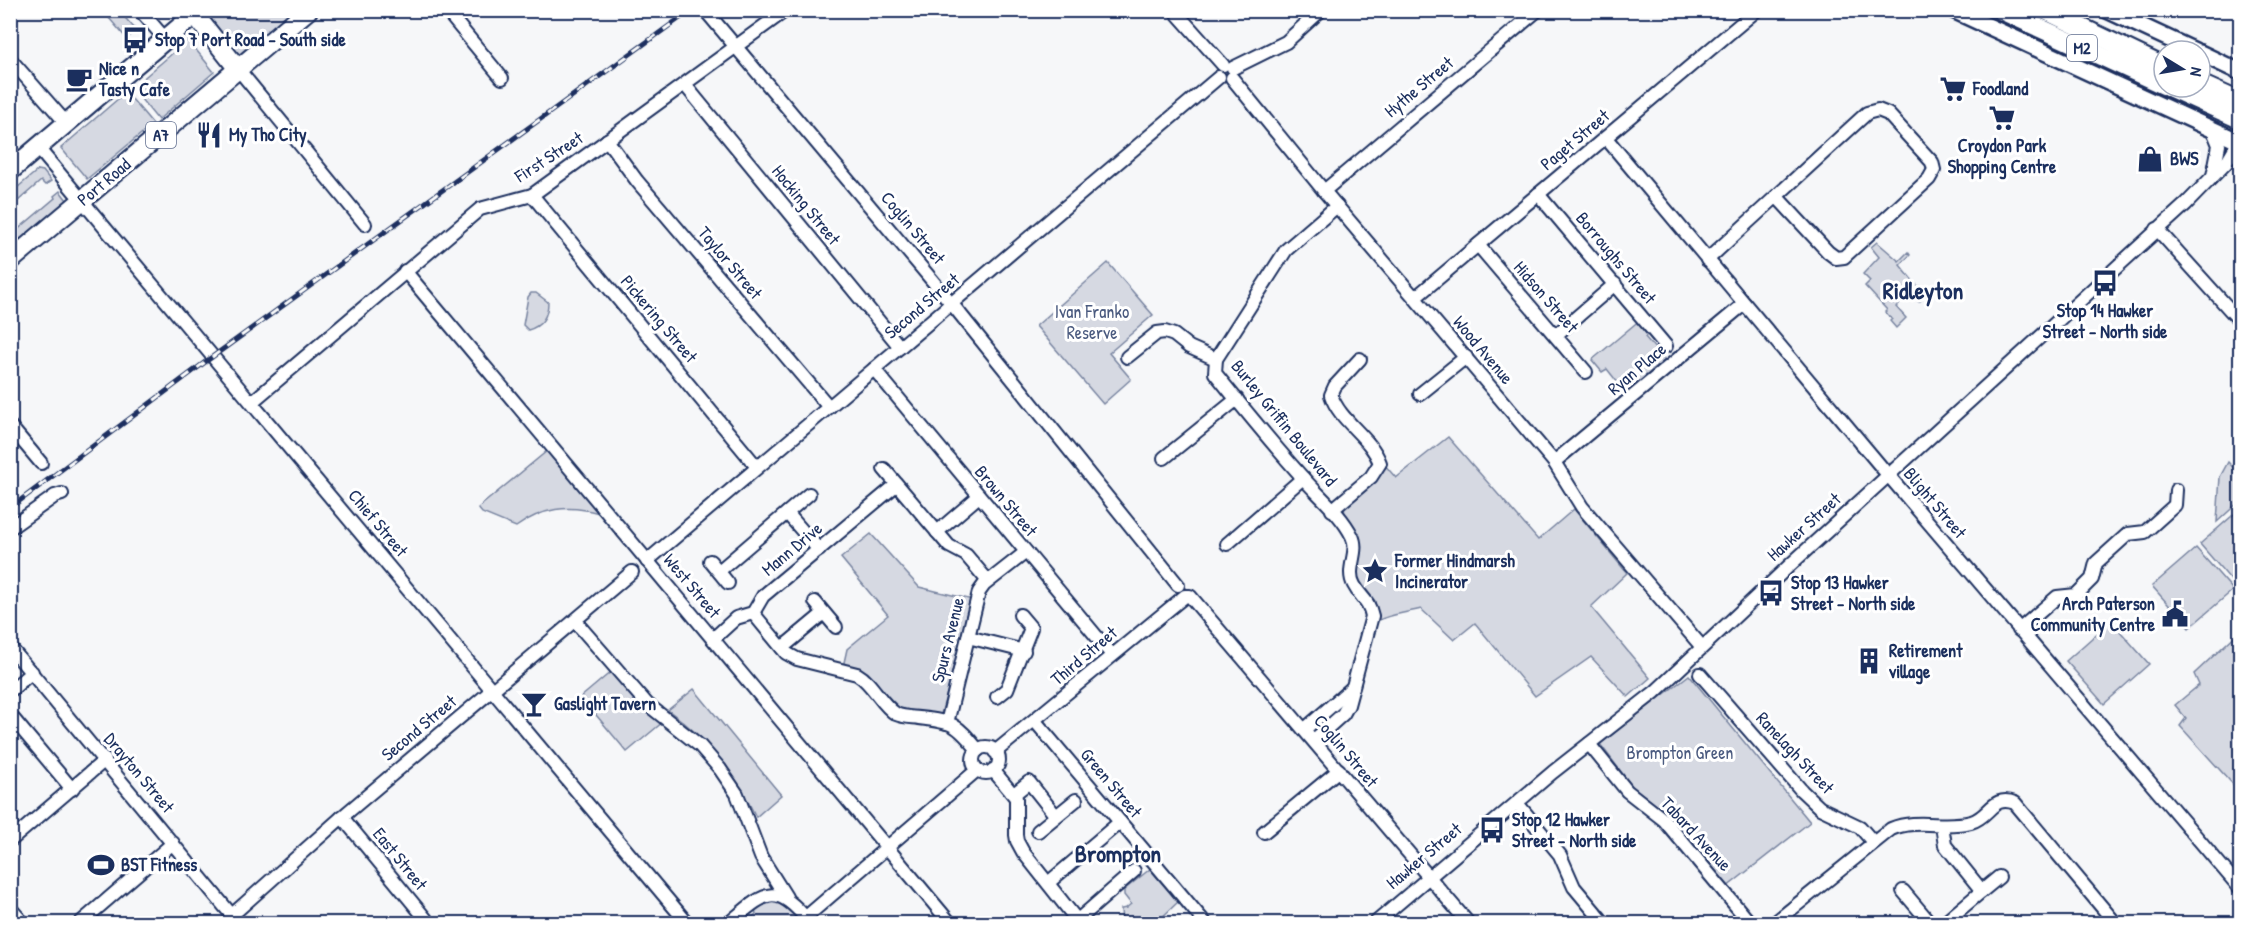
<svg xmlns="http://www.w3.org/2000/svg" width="2251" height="934" font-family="'Patrick Hand',sans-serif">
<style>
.green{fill:#d6d9e2;stroke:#7884a0;stroke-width:1.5}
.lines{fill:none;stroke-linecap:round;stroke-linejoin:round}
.minor-casing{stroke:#1b2f5e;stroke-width:16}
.major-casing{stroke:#1b2f5e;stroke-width:20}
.highway-casing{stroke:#1b2f5e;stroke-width:22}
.minor{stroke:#fff;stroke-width:12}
.major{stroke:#fff;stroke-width:15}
.highway{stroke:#fff;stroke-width:18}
.rail-casing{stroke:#1b2f5e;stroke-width:5}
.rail{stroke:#fff;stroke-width:3;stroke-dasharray:9;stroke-linecap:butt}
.labels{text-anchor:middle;stroke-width:6;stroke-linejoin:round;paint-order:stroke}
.shield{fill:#fff;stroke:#5f6d8e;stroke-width:1.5}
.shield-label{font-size:16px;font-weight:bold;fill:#1b2f5e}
.poi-label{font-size:18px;font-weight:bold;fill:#1b2f5e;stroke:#fff;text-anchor:start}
.street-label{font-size:18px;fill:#1b2f5e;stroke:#fff}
.park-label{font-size:18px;fill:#4a5a7f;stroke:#fff}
.district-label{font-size:24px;font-weight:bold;fill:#1b2f5e;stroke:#fff}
</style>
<rect width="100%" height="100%" fill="#f6f7f9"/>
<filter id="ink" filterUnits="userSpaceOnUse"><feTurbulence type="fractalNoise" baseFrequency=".0167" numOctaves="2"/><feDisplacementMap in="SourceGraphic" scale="12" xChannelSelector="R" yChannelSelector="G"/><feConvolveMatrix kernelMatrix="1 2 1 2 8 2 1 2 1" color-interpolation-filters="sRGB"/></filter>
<g filter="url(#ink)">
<g class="green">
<path d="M103,11H119L136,30L127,39Z"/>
<path d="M215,11H295L241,56L235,57L207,22L208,16Z"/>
<path d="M188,40L214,72L158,120L132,88Z"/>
<path d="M126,92L153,124L87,179L61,148Z"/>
<path d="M38,170L43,171L51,181L45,185L41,181L11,207V193Z"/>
<path d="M60,191L67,200V202L11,250L10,226L16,231L55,198L54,196Z"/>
<path d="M1877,242L1899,261L1908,252L1910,255L1900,265L1918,287L1920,286L1927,293L1919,302L1910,293L1896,307L1906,318L1896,328L1890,321L1892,319L1885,312L1887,310L1865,286L1870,281L1863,274L1879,257L1871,247Z"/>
<path d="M1108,263L1153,315L1109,353L1131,379L1103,404L1036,326Z"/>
<path d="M531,293H536L548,302C548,316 542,326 528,330L523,325L528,297Z"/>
<path d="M1641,319L1651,331L1645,337L1665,360L1626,393L1607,369L1602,372L1592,360Z"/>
<path d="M1448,437L1538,540L1574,509L1627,573L1591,607L1650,678L1628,697L1591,657L1535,696L1475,623L1454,640L1421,609C1406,613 1391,614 1377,621L1375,601L1359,580L1355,568L1361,544L1355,531L1345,518L1344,505L1384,464L1396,478Z"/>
<path d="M547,451L599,513C568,504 542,508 516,527L482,513L478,508Z"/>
<path d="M2228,462L2240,475V501L2217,522L2220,477Z"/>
<path d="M2240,509V584L2237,587L2200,544Z"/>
<path d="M871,534L919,587L973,600L941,714L905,713L864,673L843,667L847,649L888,615L841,558Z"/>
<path d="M2196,548L2233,590L2189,628L2152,586Z"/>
<path d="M2111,621L2149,664L2104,704L2066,661Z"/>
<path d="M2240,631V792L2180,726L2186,718L2175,705L2199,685L2194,674Z"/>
<path d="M612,671L663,722L627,752L581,697Z"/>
<path d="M1689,675L1810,822L1727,887L1665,812L1632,786L1600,744Z"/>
<path d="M694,689L781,795L756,817C735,773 708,739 668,710Z"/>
<path d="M1150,869L1178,902L1156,923H1122L1121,909L1126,908L1131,904L1124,895V890Z"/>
<path d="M774,900L780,901L805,924H744L756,914L755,909L761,903Z"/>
</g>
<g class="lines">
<g class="minor-casing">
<g id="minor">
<path d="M140,10L166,40"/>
<path d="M446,10L502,78"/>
<path d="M705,10L952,304L1178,585"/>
<path d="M1174,10L1223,65"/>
<path d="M10,59L67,124"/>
<path d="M1233,68L1286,42L1321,10"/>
<path d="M238,69L365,224"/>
<path d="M1232,78L1324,191L1554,462L1582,507L1702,647"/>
<path d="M685,85L900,347"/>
<path d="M2212,128L2219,145L2213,176"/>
<path d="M1606,138L1883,469L2240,888"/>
<path d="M607,140L637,181L829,407"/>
<path d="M38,148L688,924"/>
<path d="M1324,191L1538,10"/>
<path d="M1538,194L1666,346"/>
<path d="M532,195L757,467"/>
<path d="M2157,229L2240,321"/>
<path d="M1478,245L1586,372"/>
<path d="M1707,260L1867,113L1878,110L1888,114L1932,162L1934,170L1929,179L1844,257L1836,258L1828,252L1777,197"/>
<path d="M405,271L951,924"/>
<path d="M1416,297L1757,10"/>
<path d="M1556,335L1615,284"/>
<path d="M1127,357L1157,333L1165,332L1174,335L1189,347L1216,359"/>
<path d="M874,369L1112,655"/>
<path d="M1420,394L1466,357"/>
<path d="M252,402L480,209L532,195L786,10"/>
<path d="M10,426L41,463"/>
<path d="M1164,458L1237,399"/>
<path d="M1554,462L1744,304"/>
<path d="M884,469L949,546L966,555L988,581"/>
<path d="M1332,510L1371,477L1380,463C1370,436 1340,422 1331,395L1335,386L1360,359"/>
<path d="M787,513L819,550"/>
<path d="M10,528L55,496L62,494"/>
<path d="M937,532L979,496"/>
<path d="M1227,544L1303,478"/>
<path d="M647,561L1219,77"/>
<path d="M710,561L728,583"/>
<path d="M719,571L809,494"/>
<path d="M815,602L836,627"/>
<path d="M753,613L786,653L797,659L857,674C873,683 881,705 896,714C903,717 911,717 919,718C953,722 956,723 978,750"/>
<path d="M575,621L647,704L700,746L720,769L737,794L761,857L786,897"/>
<path d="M2019,630L2057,597L2076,595L2092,579L2096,563L2128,534L2145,532L2175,505L2176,490"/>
<path d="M968,637L1024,651"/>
<path d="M713,639L736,618L753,613L763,596L896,485"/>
<path d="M10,647L239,924"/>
<path d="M782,648L824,613"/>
<path d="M1700,674L1802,791L1820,808L1860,827L1873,842"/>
<path d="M10,691L32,672"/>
<path d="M997,697L1007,689L1031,628L1020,615"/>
<path d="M10,715L72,789"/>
<path d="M1035,721L1206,924"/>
<path d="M947,723L979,592L984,585L1026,552"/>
<path d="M1305,729L1353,687"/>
<path d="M1314,740L1343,714L1348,705L1372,616C1368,598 1361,599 1354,585C1345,569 1360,552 1352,536C1341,514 1320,497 1304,479C1273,445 1244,409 1215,373L1216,359L1286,250L1337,206"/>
<path d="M1589,744L1627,791L1664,820L1751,924"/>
<circle cx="986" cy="760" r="13"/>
<path d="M995,752L1185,596H1190L1469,924"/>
<path d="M993,770L1016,798V835L1017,841L1023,852L1080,924"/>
<path d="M1014,794L1029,782L1056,816"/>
<path d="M1517,803L1560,855L1574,887L1605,924"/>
<path d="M342,817L430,924"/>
<path d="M1942,825L1945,845L1982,891L1943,924"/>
<path d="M1038,831L1076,800"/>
<path d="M1264,832L1339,770"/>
<path d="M10,841L105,760"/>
<path d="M1048,883L1120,822"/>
<path d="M1903,891L1931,924"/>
<path d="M1982,891L1999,877"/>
<path d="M10,908L24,924"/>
<path d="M232,915L342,817L632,572"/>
<path d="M806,917L977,770"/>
<path d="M1079,919L1134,871"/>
<path d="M79,924L173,843"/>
<path d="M728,924C766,892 775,880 811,924"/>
<path d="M1374,924L1553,772L1655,692L1790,565L2186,204L2226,163L2239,141"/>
<path d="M1773,924L1891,829C1918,818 1943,829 1971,822C1990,817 1992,794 2015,803L2116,924"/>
</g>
</g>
<g class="major-casing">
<g id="major">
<path d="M1953,10L2240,142"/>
<path d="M2107,10L2195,51"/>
<path d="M2200,53L2240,72"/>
</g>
</g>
<g class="highway-casing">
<g id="highway">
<path d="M2001,10L2164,85"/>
<path d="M2045,10L2164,67"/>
<path d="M195,15L238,69"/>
<path d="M2200,84L2240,102"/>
<path d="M2169,87L2240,119"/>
<path d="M10,171L200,10"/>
<path d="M10,261L308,10"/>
</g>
</g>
<use href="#minor" class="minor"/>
<use href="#major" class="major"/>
<use href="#highway" class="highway"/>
<g class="rail-casing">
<path id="rail" d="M10,508L208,360L691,10"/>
</g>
<use href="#rail" class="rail"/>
</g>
</g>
<defs>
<g id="bus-bare" transform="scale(2.07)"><path d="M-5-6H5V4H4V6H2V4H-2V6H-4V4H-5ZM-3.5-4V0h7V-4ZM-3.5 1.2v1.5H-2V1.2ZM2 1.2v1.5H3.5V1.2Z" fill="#1b2f5e" stroke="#fff" stroke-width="2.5" paint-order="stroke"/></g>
<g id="cafe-bare" transform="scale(2.07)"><path d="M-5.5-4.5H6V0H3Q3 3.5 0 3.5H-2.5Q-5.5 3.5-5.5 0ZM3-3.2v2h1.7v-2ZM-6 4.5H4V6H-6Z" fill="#1b2f5e" stroke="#fff" stroke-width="2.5" paint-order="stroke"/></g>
<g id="supermarket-bare" transform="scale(2.07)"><path d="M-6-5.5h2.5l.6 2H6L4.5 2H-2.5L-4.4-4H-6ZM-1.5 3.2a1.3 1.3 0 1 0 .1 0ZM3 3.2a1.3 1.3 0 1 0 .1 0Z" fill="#1b2f5e" stroke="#fff" stroke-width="2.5" paint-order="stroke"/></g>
<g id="restaurant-bare" transform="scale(2.07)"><path d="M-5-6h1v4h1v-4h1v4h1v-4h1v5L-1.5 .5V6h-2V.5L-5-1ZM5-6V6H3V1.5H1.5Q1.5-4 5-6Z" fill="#1b2f5e" stroke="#fff" stroke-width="2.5" paint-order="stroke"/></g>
<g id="shop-bare" transform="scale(2.07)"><path d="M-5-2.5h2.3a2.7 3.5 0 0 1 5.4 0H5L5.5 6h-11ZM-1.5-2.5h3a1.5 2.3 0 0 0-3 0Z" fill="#1b2f5e" stroke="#fff" stroke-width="2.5" paint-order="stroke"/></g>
<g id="sight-bare" transform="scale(2.07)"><path d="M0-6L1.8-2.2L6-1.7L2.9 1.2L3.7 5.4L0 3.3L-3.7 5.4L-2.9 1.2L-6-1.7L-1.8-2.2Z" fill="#1b2f5e" stroke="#fff" stroke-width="2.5" paint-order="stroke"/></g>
<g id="civic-bare" transform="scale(2.07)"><path d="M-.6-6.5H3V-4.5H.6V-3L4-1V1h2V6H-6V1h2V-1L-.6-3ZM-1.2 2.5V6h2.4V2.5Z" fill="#1b2f5e" stroke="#fff" stroke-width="2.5" paint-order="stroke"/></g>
<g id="building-bare" transform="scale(2.07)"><path d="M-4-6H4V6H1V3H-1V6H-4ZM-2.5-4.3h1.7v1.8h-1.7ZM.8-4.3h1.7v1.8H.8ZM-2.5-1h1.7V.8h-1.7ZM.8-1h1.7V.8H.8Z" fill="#1b2f5e" stroke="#fff" stroke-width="2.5" paint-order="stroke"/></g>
<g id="bar-bare" transform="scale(2.07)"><path d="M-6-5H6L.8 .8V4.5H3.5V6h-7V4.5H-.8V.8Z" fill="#1b2f5e" stroke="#fff" stroke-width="2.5" paint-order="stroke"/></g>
<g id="stadium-bare" transform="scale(2.07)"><path d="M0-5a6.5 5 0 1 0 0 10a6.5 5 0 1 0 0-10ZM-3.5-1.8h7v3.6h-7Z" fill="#1b2f5e" stroke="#fff" stroke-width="2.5" paint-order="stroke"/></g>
</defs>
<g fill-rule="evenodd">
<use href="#bus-bare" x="135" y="40"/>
<use href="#cafe-bare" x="79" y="79"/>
<use href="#supermarket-bare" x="1953" y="89"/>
<use href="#supermarket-bare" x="2002" y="118"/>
<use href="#restaurant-bare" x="209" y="135"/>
<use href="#shop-bare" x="2150" y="159"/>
<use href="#bus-bare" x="2105" y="283"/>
<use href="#sight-bare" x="1375" y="571"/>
<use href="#bus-bare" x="1771" y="593"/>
<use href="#civic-bare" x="2175" y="614"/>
<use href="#building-bare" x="1869" y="661"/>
<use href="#bar-bare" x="534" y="704"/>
<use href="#bus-bare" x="1492" y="830"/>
<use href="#stadium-bare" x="101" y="865"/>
</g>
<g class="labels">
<g class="shield">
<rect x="2067" y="35" width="30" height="26" rx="4.5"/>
<rect x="146" y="122" width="30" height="26" rx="4.5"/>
</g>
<g class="shield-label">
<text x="2082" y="54">M2</text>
<text x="161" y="141">A7</text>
</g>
<g class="poi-label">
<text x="155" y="46">Stop 7 Port Road - South side</text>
<text x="99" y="75">Nice n<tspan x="99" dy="21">Tasty Cafe</tspan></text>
<text x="1973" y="95">Foodland</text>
<text x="229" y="141">My Tho City</text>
<text x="2002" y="152" text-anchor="middle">Croydon Park<tspan x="2002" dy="21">Shopping Centre</tspan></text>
<text x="2170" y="165">BWS</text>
<text x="2105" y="317" text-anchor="middle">Stop 14 Hawker<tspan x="2105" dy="21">Street - North side</tspan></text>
<text x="1395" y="567">Former Hindmarsh<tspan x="1395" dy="21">Incinerator</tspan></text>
<text x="1791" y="589">Stop 13 Hawker<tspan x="1791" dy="21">Street - North side</tspan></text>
<text x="2155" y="610" text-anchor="end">Arch Paterson<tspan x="2155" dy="21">Community Centre</tspan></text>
<text x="1889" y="657">Retirement<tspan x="1889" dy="21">village</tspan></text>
<text x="554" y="710">Gaslight Tavern</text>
<text x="1512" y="826">Stop 12 Hawker<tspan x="1512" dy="21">Street - North side</tspan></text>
<text x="121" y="871">BST Fitness</text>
</g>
<g class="street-label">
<text transform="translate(1419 87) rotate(-40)" y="6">Hythe Street</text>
<text transform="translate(1575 140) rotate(-40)" y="6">Paget Street</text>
<text transform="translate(549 157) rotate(-33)" y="6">First Street</text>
<text transform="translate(104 182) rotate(-40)" y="6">Port Road</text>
<text transform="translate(806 205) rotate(51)" y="6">Hocking Street</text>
<text transform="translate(913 228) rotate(50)" y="6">Coglin Street</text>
<text transform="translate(1616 258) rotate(50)" y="6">Borroughs Street</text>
<text transform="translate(730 263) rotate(50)" y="6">Taylor Street</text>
<text transform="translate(1546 297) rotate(49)" y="6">Hidson Street</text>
<text transform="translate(922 306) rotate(-40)" y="6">Second Street</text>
<text transform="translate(659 319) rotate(50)" y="6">Pickering Street</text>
<text transform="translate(1483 350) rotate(50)" y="6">Wood Avenue</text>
<text transform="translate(1637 369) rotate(-40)" y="6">Ryan Place</text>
<text transform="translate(1284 423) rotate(51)" y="6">Burley Griffin Boulevard</text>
<text transform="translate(1006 501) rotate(50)" y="6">Brown Street</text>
<text transform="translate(1935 503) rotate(50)" y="6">Blight Street</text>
<text transform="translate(378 523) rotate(50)" y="6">Chief Street</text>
<text transform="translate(1804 527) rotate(-42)" y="6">Hawker Street</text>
<text transform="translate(792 549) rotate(-40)" y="6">Mann Drive</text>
<text transform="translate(692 586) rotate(50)" y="6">West Street</text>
<text transform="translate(948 640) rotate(-76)" y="6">Spurs Avenue</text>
<text transform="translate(1084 656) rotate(-40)" y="6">Third Street</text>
<text transform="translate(419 728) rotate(-40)" y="6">Second Street</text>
<text transform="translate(1346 751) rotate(50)" y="6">Coglin Street</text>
<text transform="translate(1795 753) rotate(47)" y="6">Ranelagh Street</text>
<text transform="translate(139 773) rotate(50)" y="6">Drayton Street</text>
<text transform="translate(1111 783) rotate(50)" y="6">Green Street</text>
<text transform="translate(1696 834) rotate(47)" y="6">Tabard Avenue</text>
<text transform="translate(1424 856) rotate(-40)" y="6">Hawker Street</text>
<text transform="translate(400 859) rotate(51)" y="6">East Street</text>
</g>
<g class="park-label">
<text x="1092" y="318">Ivan Franko<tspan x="1092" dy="21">Reserve</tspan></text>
<text x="1680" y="759">Brompton Green</text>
</g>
<g class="district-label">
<text x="1923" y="299">Ridleyton</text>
<text x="1118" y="862">Brompton</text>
</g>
</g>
<rect width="2251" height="934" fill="none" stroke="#fff" stroke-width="36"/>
<rect x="18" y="18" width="2215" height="898" fill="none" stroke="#1b2f5e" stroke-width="2" filter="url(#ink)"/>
<g transform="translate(2182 69) rotate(101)"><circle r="28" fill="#ffffff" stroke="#a4acbf" stroke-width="1.5"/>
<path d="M0-4.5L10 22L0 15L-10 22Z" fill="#1b2f5e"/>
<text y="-9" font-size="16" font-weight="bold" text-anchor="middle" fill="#1b2f5e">N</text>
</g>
</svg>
